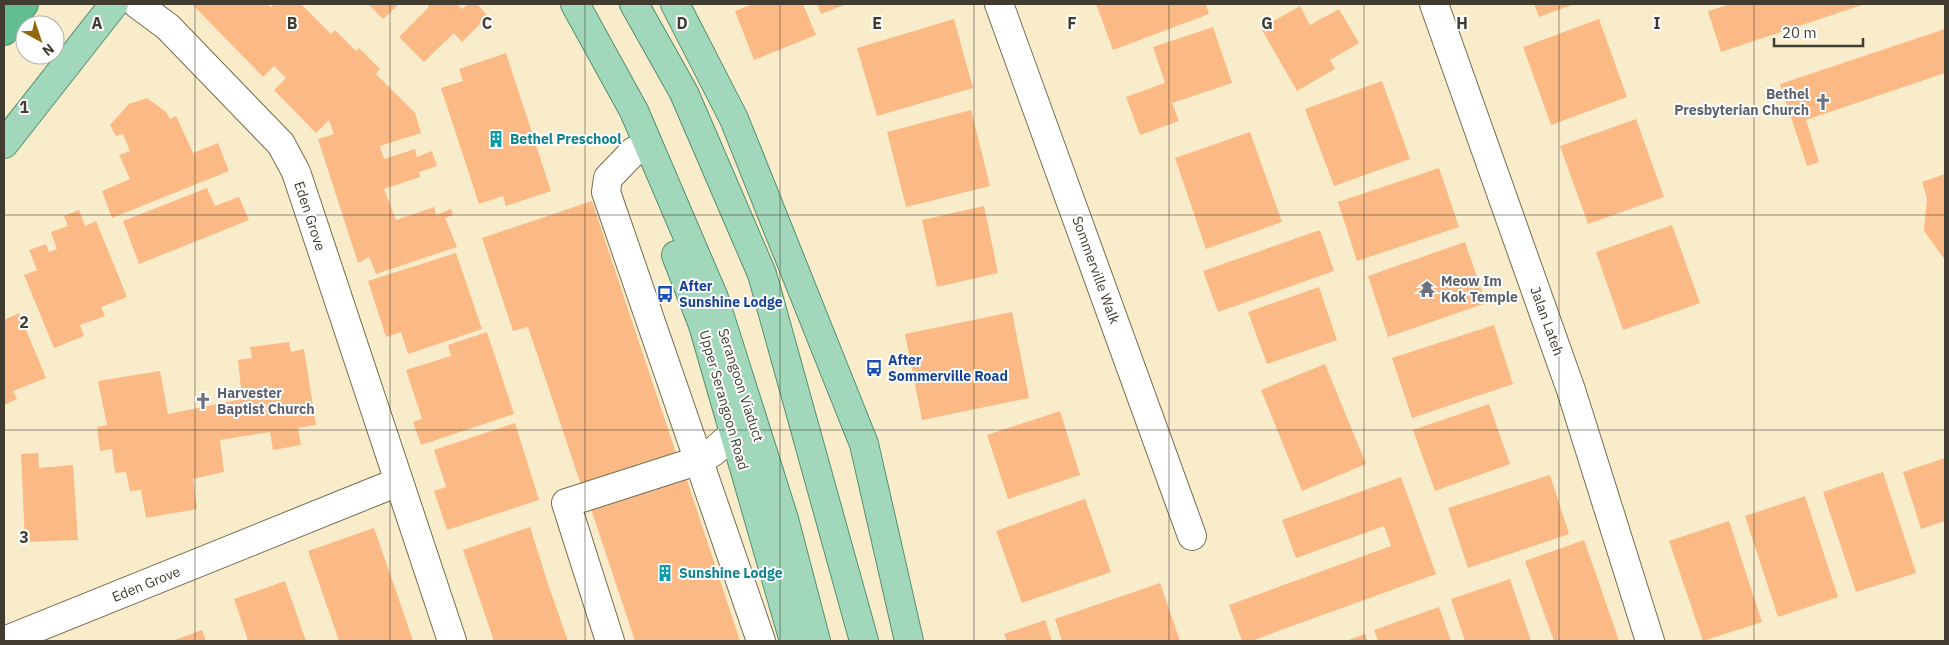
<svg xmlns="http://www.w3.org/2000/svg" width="1949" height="645" font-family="'IBM Plex Sans',sans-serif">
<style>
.building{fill:#fbba85}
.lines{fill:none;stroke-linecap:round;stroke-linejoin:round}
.minor-casing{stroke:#776c4f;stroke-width:30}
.major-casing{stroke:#56906e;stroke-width:30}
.highway-casing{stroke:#56906e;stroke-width:30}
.minor{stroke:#fff;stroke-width:28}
.major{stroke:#a1d8bc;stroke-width:28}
.highway{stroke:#62be90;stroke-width:28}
.grid{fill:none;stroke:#413c2f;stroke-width:1;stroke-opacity:0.55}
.labels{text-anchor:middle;stroke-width:4;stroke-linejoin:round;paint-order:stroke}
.worship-label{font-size:14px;font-weight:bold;fill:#5b616d;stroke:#fff;text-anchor:start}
.culture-label{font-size:14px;font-weight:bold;fill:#0d838f;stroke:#fff;text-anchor:start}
.street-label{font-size:14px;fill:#413c2f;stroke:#fff}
.transit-label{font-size:14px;font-weight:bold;fill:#164399;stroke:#fff;text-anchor:start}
.grid-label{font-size:16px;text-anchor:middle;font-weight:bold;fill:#413c2f;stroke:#fff;stroke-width:4;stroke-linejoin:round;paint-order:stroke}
</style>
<rect width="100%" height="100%" fill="#f8eccb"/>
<g class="building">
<path d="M192,4H267L271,7L274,4H301L331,34L335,30L356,51L359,48L380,69L376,74L415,113L421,133L380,146L384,159L415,149L417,157L432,151L437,166L419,172L420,177L384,189L396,220L434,207L436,215L451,209L453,215L445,218L457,247L376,274L369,257L358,263L318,139L334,134L329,120L316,133L274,90L286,78L274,66L263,77Z"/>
<path d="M368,4H399L383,19Z"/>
<path d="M427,4H457L462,9L468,4H477L488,16L462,42L454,33L424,62L399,37L429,7Z"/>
<path d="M753,4H803L816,35L754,60L735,11Z"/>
<path d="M817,4H847L821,14Z"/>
<path d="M1096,4H1206L1209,14L1113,50Z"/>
<path d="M1534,4H1574L1539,17Z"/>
<path d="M1731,4H1865L1721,52L1708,11Z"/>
<path d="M1300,6L1310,25L1339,9L1359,43L1330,60L1335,69L1297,91L1261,28Z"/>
<path d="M954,19L973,88L877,116L857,48Z"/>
<path d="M1599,19L1627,97L1551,125L1523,47Z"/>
<path d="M1213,27L1232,83L1172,103L1179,121L1140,135L1126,97L1165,83L1153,47Z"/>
<path d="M1945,29V73L1806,120L1819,162L1807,166L1780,84Z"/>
<path d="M506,53L551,191L506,206L503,196L479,204L441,88L463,81L459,69Z"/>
<path d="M1382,81L1410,159L1334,186L1305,109Z"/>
<path d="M147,98L166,112L170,119L176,116L193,153L218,143L229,171L112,218L102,191L130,179L119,155L130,151L123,134L116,136L110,125L129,104Z"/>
<path d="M971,110L990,186L906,207L887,132Z"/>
<path d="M1636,119L1664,197L1588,224L1560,146Z"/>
<path d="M1250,132L1282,222L1206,249L1175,158Z"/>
<path d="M1439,168L1459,227L1357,261L1338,202Z"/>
<path d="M1945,174V260L1924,231L1927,198L1922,182Z"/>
<path d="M207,188L215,206L239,197L249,220L139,264L123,221Z"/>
<path d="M592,201L677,456L582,488L528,327L513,331L482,238Z"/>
<path d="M984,206L998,273L937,287L922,220Z"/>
<path d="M79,210L85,226L96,221L127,297L101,307L105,316L80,325L84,336L54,348L24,275L37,270L29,250L46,244L49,252L57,249L51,232L68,226L64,216Z"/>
<path d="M1672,225L1700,303L1623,330L1596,252Z"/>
<path d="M1320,230L1334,271L1218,312L1203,271Z"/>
<path d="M1465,242L1486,303L1388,337L1368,276Z"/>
<path d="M456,253L482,329L408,354L401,332L386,337L368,281Z"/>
<path d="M1319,287L1337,340L1267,364L1248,312Z"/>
<path d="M1012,312L1029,398L922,420L905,334Z"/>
<path d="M19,313L46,378L13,391L17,399L4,405V320Z"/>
<path d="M1494,325L1513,384L1412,418L1392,358Z"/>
<path d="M487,332L514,414L421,445L413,422L422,419L406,370L451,356L448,345Z"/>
<path d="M289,342L291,352L304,349L316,425L298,428L301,445L273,450L270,432L220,440L224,472L193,479L197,509L146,518L141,490L130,491L126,472L115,473L112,449L100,451L97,427L107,425L98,381L160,371L168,414L242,399L238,360L252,358L250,347Z"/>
<path d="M1325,364L1366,464L1302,491L1261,390Z"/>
<path d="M1489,404L1510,464L1435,491L1413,430Z"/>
<path d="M1060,411L1080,475L1008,499L987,435Z"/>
<path d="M515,423L539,500L447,530L434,491L446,487L434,450Z"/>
<path d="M38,453L39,468L73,465L78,540L25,542L21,454Z"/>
<path d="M1945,458V521L1921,529L1903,472Z"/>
<path d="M1883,472L1916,573L1856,592L1823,492Z"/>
<path d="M685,474L740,641H635L590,506Z"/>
<path d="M1550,475L1569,534L1468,568L1448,508Z"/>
<path d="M1401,477L1436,574L1251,641H1242L1229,605L1391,546L1384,526L1296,558L1282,520Z"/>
<path d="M1805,496L1838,597L1778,617L1745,516Z"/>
<path d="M1085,499L1111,572L1022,603L996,531Z"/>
<path d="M1729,521L1762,622L1703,641L1669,541Z"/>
<path d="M530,527L548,584L568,641H494L463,550Z"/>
<path d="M374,528L394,585L413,641H339L308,551Z"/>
<path d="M1584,540L1596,574L1619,641H1554L1525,561Z"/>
<path d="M1510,579L1531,641H1465L1451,599Z"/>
<path d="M285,581L306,641H248L234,599Z"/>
<path d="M1160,583L1180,641H1062L1055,619Z"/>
<path d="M1439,607L1451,641H1378L1374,630Z"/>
<path d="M1045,620L1052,641H1007L1004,634Z"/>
<path d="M202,630L206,641H172Z"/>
<path d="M1365,634L1367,641H1346Z"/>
</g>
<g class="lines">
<g class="minor-casing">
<g id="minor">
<path d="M137,4L168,27L281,144L296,172L452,641"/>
<path d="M999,4L1192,536"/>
<path d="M1434,4L1571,390L1650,641"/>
<path d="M634,151L608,178L606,192L761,641"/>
<path d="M4,641L398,482"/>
<path d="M610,641L566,503L700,460L713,452L734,433"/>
</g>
</g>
<g class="major-casing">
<g id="major">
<path d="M575,4L634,111L714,298L784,519L816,641"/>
<path d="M634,4L684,93L762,274L864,641"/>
<path d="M675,4L734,119L864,444L909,641"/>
<path d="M4,144L114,4"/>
<path d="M676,255L703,325L794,641"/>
</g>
</g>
<g class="highway-casing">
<path id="highway" d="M4,31L24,4"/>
</g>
<use href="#minor" class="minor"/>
<use href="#major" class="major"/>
<use href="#highway" class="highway"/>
</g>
<path class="grid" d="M195,4V641M390,4V641M585,4V641M780,4V641M974,4V641M1169,4V641M1364,4V641M1559,4V641M1754,4V641M4,215H1945M4,430H1945"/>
<defs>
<g id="church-bare" transform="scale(1.35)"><path d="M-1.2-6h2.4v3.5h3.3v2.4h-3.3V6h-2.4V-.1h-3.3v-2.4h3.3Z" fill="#6b7280" stroke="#fff" stroke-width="2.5" paint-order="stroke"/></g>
<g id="building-bare" transform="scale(1.35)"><path d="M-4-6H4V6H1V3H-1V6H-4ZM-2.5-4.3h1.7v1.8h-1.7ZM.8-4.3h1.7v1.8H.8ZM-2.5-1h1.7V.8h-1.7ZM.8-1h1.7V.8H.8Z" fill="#0f9aa8" stroke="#fff" stroke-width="2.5" paint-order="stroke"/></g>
<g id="temple-bare" transform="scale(1.35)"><path d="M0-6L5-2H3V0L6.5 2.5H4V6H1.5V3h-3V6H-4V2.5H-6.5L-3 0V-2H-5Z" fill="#6b7280" stroke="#fff" stroke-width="2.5" paint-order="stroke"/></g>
<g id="bus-bare" transform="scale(1.35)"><path d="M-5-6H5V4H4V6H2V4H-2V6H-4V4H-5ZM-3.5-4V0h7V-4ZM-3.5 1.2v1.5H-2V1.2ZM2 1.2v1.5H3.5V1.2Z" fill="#1a4fb4" stroke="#fff" stroke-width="2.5" paint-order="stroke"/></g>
</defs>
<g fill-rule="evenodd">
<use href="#church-bare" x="1823" y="102"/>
<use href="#building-bare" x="496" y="139"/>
<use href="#temple-bare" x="1427" y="289"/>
<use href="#bus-bare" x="665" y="294"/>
<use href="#bus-bare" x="874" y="368"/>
<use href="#church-bare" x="203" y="401"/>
<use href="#building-bare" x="665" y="573"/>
</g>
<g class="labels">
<g class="worship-label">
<text x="1809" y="99" text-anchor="end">Bethel<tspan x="1809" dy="16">Presbyterian Church</tspan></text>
<text x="1441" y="286">Meow Im<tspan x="1441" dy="16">Kok Temple</tspan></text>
<text x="217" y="398">Harvester<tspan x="217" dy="16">Baptist Church</tspan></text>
</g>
<g class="culture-label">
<text x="510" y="144">Bethel Preschool</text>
<text x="679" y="578">Sunshine Lodge</text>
</g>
<g class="street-label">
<text transform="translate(310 216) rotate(72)" y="5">Eden Grove</text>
<text transform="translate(1096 270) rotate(70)" y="5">Sommerville Walk</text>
<text transform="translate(1547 321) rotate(70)" y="5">Jalan Lateh</text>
<text transform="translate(741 385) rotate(72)" y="5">Serangoon Viaduct</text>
<text transform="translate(724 400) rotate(74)" y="5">Upper Serangoon Road</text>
<text transform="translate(146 584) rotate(-22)" y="5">Eden Grove</text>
</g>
<g class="transit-label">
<text x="679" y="291">After<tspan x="679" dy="16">Sunshine Lodge</tspan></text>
<text x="888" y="365">After<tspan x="888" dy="16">Sommerville Road</tspan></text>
</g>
</g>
<g class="grid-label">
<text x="97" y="29">A</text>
<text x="292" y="29">B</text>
<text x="487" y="29">C</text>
<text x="682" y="29">D</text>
<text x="877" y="29">E</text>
<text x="1072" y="29">F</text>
<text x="1267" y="29">G</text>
<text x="1462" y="29">H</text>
<text x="1657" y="29">I</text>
<text x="24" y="113">1</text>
<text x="24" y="328">2</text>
<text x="24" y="543">3</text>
</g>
<rect width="1949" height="645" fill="none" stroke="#413c2f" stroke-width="10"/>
<g transform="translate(40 40) rotate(140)"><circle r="24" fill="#ffffff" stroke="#b3b1ac"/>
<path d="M0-4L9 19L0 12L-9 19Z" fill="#90690f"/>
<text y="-8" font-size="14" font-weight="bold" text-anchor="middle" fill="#413c2f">N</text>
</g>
<path d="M1774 38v8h89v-8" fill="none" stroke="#413c2f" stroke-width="2.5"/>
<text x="1782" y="38" font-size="15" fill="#413c2f" stroke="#ffffff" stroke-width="4" paint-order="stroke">20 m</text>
</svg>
